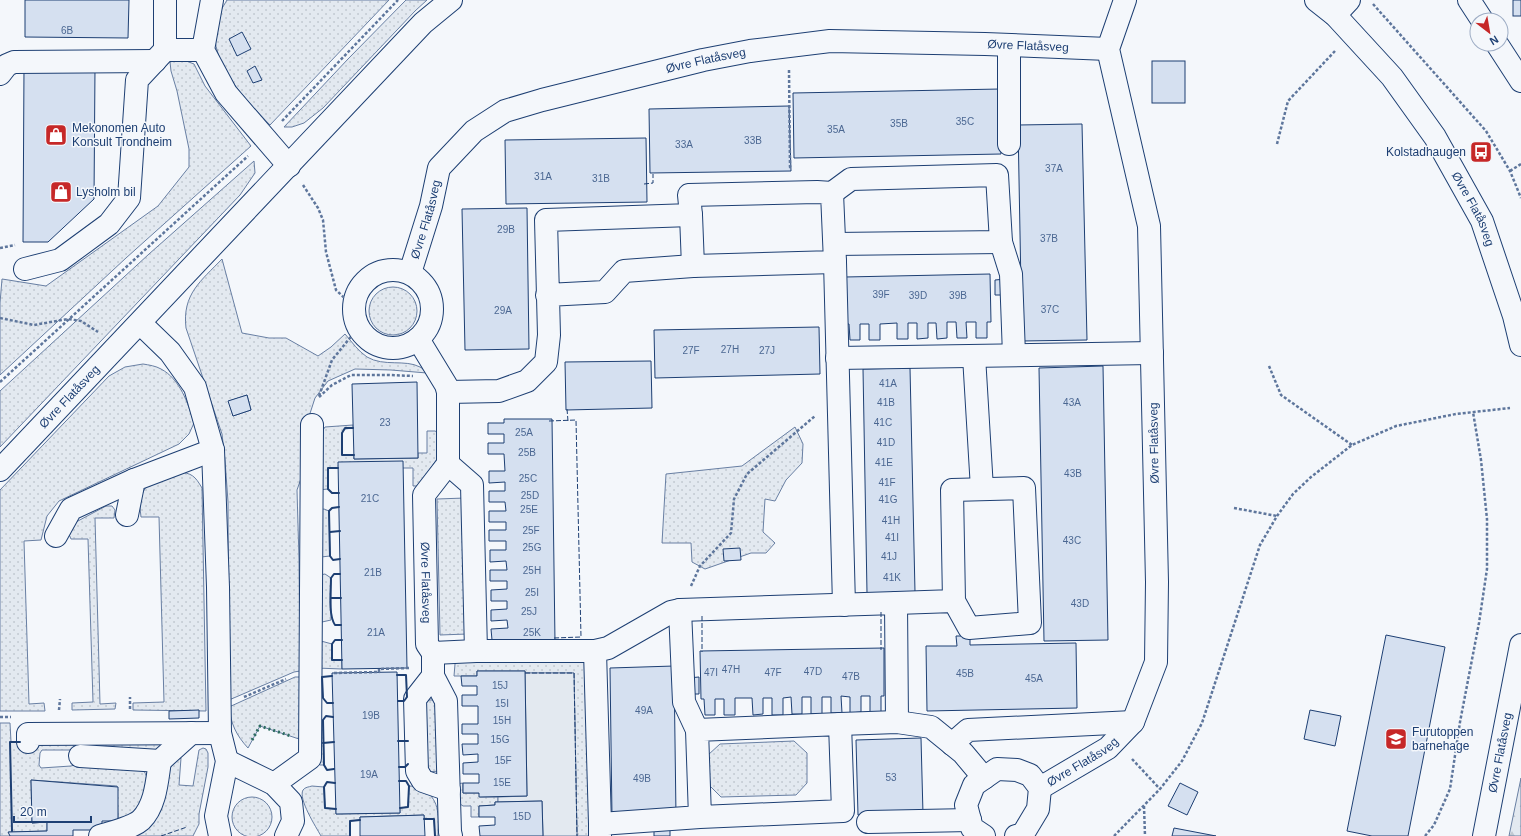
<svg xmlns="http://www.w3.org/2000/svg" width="1521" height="836" font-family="Helvetica,sans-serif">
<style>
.grass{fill:url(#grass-dots);stroke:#687fa3;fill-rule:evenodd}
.forest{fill:url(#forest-firs);stroke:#687fa3}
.garden{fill:#e3e9f0;stroke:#687fa3}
.building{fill:#d5e0f0;stroke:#1d3f73}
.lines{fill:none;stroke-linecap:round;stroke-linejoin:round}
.minor-casing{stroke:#1d3f73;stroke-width:24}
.path{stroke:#5e769c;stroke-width:2.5;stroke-dasharray:3 2;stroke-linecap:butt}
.minor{stroke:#f4f7fb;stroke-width:22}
.hedge{stroke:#2c6c60;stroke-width:3;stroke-dasharray:2 3;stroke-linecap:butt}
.fence{stroke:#1d3f73;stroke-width:1;stroke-dasharray:5 2;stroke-linecap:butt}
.wall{stroke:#1d3f73;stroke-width:2}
.labels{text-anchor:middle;stroke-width:3;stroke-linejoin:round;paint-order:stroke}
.number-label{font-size:10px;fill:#4b6792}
.street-label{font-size:12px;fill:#1d3f73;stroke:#f4f7fb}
.poi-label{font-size:12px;fill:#1d3f73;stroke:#f4f7fb;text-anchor:start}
</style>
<defs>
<pattern id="grass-dots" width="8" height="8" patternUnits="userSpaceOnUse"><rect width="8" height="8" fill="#e3e9f0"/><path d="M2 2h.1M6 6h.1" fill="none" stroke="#c2c9d1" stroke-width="1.8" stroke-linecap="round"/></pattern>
<pattern id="forest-firs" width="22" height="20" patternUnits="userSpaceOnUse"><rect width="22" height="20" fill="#e3e9f0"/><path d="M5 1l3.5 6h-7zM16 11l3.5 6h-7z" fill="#c2c9d1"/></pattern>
</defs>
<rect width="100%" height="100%" fill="#f4f7fb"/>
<g class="grass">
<path d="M227,0H389L270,125C245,99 210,64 215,25C216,17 223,7 227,0Z"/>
<path d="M406,0H427L415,11L323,108L304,123L292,127H284L348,59Z"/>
<path d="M181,59L194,64L205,86L251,146L126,258L0,375V303L2,279L46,286L158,206L189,167V149L177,91L171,71L170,62Z"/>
<path d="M254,161L255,173L240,195L0,447V391L149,254Z"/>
<path d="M222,259L242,333L269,338H286L318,356L331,347L345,334C352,342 358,351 367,357C384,367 405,359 420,367C422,368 425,371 427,373L391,370L355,369L328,381L315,398L304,432V470L297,490L299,559L300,671L294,672L229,700L228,502L225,460L222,434L186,328C182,294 201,281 222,259ZM247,395L251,410L233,416L229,401Z"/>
<circle cx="393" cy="311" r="24"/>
<path d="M143,364C149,365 156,366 161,369C180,379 188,403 194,423L189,434L179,444L59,501L47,516L41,540L24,541L29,704L44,703L45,711H0V490L109,376L125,367Z"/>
<path d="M353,425V428L345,429L342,433V455H354V459L418,458V453H427V431H435L437,432V459L418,486H413V468H328V489L318,490L321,433L325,427Z"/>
<path d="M795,427L803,444L802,463L786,480L775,501L765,499L763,532L775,543L766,553H751L705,569L692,562L691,543H662L666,474L742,466Z"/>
<path d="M178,472C192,473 195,476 202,488L206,711L133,710V703L164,702L159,517H141L139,499L146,487Z"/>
<path d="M465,498L467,634L440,635L437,499Z"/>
<path d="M106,506H112L115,510L114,518H95L100,704L116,703L115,709L72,710V703L93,702L88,539H71L68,532L76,522Z"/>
<path d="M324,509L329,511L330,556L321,557L319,510Z"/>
<path d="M325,574L331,578V620L322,622L320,620V575Z"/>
<path d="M321,641L332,644V660H342V669L316,668Z"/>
<path d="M579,657L588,665L593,836H577L574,673H525V671H477V676H454L455,664L457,661Z"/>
<path d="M295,677H300L302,740L260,726L248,748C236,735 231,724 229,707Z"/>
<path d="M428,700H435L438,702L439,771L428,772L424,702Z"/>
<path d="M323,720L324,765H320L318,763L319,721Z"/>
<path d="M0,723H10L11,742L172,740L153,755L84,750H42L40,753L39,765L41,768L71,766L84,762L142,768C153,783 146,794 141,810L118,821L117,786L31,780L32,823L47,822V831L9,832L10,836H0Z"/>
<path d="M794,741L807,753V783L796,795L721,797L710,786L708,755L720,744Z"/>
<path d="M203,748L206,749L208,753V767L199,814V824L193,836H125L175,760L181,758L179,785L193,786L199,750Z"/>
<path d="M463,783V793H479L480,797H498V802H495V805L479,806V817H471V806H463L456,801V784Z"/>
<path d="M312,786L324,787L325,808L336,809V814L400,813V808L408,807L409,786C415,786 418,787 424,790C441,801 438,818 438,836H435L434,819H424V815L360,817V820L350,821V836H321C316,827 298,799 303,790C305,787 309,787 312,786Z"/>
<circle cx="252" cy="817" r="20"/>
</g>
<path class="forest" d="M1521,778V836H1509Z"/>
<path class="garden" d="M525,673H574L577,836H543L542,801L498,802V797L527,796Z"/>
<g class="building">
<path d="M25,0H129L128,38L25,37Z"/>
<rect x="1513" y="0" width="8" height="16"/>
<path d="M242,32L251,49L237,56L229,39Z"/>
<rect x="1152" y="61" width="33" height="42"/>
<path d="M255,66L262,80L253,83L247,71Z"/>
<path d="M24,67L95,68L94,199L48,242H23Z"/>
<path d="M1000,89L1001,154L794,158L793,93Z"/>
<path d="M789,106L791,171L650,173L649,109Z"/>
<path d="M1082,124L1087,340L1022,341L1018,125Z"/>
<path d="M646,138L647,202L506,204L505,140Z"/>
<path d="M527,208L529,349L465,350L462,209Z"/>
<path d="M990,274L991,322H987V338H976V322H966L967,338H957L956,322H947V338L937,339L936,323H928V338L917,339V323H908V339H897V323L880,324V340H869V324H860V340H850L849,324H846L845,277Z"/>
<path d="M1006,279V295H995V280Z"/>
<path d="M819,327L820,374L655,378L654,330Z"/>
<path d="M651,361L652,408L566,410L565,362Z"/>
<path d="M1103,366L1108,640L1044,641L1039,368Z"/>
<path d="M910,368L915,592L867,593L863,369Z"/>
<path d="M417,382L418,458L354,459L352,384Z"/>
<path d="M247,395L251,410L233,416L228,401Z"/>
<path d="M504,419H552L555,642L508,643V640H492L491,629L508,628L507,620L491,621V610L507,609V601H491V590L507,589V581H490V570H507L506,561L490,562V550H506V541H489V530H506V522H489V511H506L505,502H489V491H505V482L489,483V471H505L504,454H488V443H504V434H488V423H504Z"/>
<path d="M403,461L407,668L342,669L338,462Z"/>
<path d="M740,548L741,560L724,561L723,549Z"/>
<path d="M1386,635L1445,647L1408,836H1372L1347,831Z"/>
<path d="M956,636H970V645L1076,643L1077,708L927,711L926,646H957Z"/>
<path d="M884,648V696H881V712H870V696H861V712L850,713V697L841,696L842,713H831V697H822V714H811V697H802V714H792L791,697L783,698V715H772V698H763V714L753,715L752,698H735V715H724V699H715V715H705L704,699H701L700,651Z"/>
<path d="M674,666L676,816L612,817L610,668Z"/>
<path d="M477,671H525L527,796L479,797V793H463V783H479V774H463V763L478,762V754L463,755L462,744H478V734H462V724H478V706H462V695H477V686H462L461,676H477Z"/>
<path d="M397,672L400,813L336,814L332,673Z"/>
<path d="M699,677V694H688V678Z"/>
<path d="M199,710V718L169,719V711Z"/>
<path d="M1310,710L1341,716L1335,746L1304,739Z"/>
<path d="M921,738L923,814L858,815L856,740Z"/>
<path d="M31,780L118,787V821H102V830H73V836H10L8,832L47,831V822L32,823Z"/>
<path d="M1180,783L1198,792L1187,815L1168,806Z"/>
<path d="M542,801L543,836H480L479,826L495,825V817H479V806L495,805V802Z"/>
<path d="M424,815L425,836H360V817Z"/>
<path d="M1174,828L1216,836H1172Z"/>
<rect x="654" y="829" width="16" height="7"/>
</g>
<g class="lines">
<g class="minor-casing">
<g id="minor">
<path d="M165,0V50"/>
<path d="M212,0L203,50L226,93L289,166"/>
<path id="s1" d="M1316,0L1335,15L1392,77L1435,137L1482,221L1514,316L1521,345"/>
<path d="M1469,0L1482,20"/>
<path d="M1335,15L1349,0"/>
<path d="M1497,44L1521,81"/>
<path d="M1009,45V144"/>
<path d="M0,74L7,65L14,62L155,61"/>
<path d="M832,193L851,179L997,175L1001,242L835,244"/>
<path d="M691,215L693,266"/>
<path d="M1001,242L1011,274L1014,355"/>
<path d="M835,262L844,605"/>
<path d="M25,269L60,260L109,224L129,198L137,80L165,50H203"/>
<circle cx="393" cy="309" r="39"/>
<path id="s2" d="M410,273L431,206L439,168L474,131L505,111L542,100L703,60L750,51L830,41L985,44L1108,49"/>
<path d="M140,323L170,352L195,387L213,450L218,587L220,733L227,761L216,816L220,836"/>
<path id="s3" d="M418,339L446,385L448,392V464L424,495L427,644L433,653V676L446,701L450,832L451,836"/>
<path d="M974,356L982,489"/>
<path d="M837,358L1152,353"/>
<path d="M448,392L499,391L527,381L546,362L549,335L546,220L691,215L689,195L817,192L832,193L835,262L693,266L624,271L605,292L547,295"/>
<path d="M448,464L472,485L476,651H595"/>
<path id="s4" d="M0,470L423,23L451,0"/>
<path d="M127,515L134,480L213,450"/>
<path d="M56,536L71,509L134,480"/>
<path d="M896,603L954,601L969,628L1030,623L1024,488L952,490L954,601"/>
<path d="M680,610L684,702L697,730"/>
<path d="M433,653L476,651"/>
<path d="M433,676L415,699L417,771L423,781L449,790"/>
<path d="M840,724L897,722L931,727L963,753L984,778"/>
<path d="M28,742V734L220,733"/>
<path d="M952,744L968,730L1133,722"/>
<path d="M80,756L160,761L191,733"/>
<path d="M227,761L274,784L291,802L293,821L286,836"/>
<path d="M274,784L310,758L312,425"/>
<path id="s5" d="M1040,788L1108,748L1133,722L1156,662L1157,582L1149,226L1108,49L1125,0"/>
<path d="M868,822L970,820"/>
<path d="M600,824L595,651L608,648L671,612L680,610L896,603L897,722"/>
<path d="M100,836C112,832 132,828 141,820C156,805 157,780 160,761"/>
<path d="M600,836V824L700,817L843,811L840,724L697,730L700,817"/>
<path d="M984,836L972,828L966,805L974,785L997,769L1017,770L1030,775L1040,788L1038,809L1023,834L1016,836"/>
<path id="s6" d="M1484,836L1521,645"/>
</g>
</g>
<g class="path">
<path d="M1373,4L1486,131L1510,171L1521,198"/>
<path d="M789,70L790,167L791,168"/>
<path d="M282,121L398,0"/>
<path d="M1277,144L1288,101L1335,51"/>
<path d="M1510,171L1521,164"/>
<path d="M303,185L318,208L323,220L326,252L336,290L353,306"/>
<path d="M0,248L15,245"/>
<path d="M0,318L34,325L68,319L81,321L98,332"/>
<path d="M1269,366L1281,395L1352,445"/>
<path d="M0,382L248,156"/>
<path d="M319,396L332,360L358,328"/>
<path d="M319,397L332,385L351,375H389L413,376"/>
<path d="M1234,508L1277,516"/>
<path d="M691,586L700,566L731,533L734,499L747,474L815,416"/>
<path d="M334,673L379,672V669L409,668"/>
<path d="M244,697L286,679"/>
<path d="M130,709V697"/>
<path d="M59,710L60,699"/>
<path d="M0,717H11"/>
<path d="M1132,759L1160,789"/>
<path d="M1144,806L1145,836"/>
<path d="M1114,836L1160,789L1182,761L1202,723L1260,545L1277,516L1293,494L1311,477L1352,445L1396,426L1456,414L1510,408"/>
<path d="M1425,836L1434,825L1450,789L1460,722L1479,623L1487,569V519L1481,460L1473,412"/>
</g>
<use href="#minor" class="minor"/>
<path class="hedge" d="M252,740L260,726L291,736"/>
<g class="fence">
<path d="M644,184L653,183V174"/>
<path d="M567,409L568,421"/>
<path d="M549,421L576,420L581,637L554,638"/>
<path d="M881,612V650"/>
<path d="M702,616V652"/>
<path d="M525,673H574L577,836"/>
<path d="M161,836L187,827"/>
</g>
<g class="wall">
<path d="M353,428H345L342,433V455H354"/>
<path d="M338,468H328V489L332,493H339"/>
<path d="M339,507L332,508L329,511L330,556L333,560L340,559"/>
<path d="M330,532L340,531"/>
<path d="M340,574H334L331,578C331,590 328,615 335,625H341"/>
<path d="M331,598H341"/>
<path d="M342,640H335L332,644V660H342"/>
<path d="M397,675H406L407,697L404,701H398"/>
<path d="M332,676L322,677L323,698L327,703H333"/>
<path d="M333,717L326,716L323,720L324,765L327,770L334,769"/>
<path d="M398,741H408"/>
<path d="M323,743L334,742"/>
<path d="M399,767H405L408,764"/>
<path d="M399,781H406L409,786L408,807L400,808"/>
<path d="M335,783L327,782L324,787L325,808L336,809"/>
<path d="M424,819H434L435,836"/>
<path d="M12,831L10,742H20"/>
<path d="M350,836V821L360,820"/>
</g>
</g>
<defs>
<g id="shop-square" transform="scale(1.15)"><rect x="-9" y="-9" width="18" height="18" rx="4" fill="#c62828" stroke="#f4f7fb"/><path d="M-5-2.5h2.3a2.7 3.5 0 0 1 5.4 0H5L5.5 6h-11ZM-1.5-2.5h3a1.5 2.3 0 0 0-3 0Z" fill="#fff"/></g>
<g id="bus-square" transform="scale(1.15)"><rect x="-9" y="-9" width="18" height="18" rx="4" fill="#c62828" stroke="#f4f7fb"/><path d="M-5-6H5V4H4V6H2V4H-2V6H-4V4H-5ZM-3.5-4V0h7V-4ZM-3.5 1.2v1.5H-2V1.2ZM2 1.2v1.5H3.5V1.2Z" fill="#fff"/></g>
<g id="school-square" transform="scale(1.15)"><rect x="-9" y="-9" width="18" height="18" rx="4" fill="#c62828" stroke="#f4f7fb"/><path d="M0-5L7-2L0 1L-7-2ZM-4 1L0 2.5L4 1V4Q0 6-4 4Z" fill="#fff"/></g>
</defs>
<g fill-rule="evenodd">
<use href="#shop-square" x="56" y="135"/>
<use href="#bus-square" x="1481" y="152"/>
<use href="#shop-square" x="61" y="192"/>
<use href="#school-square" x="1396" y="739"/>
</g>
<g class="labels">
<g class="number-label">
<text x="67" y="34">6B</text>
<text x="965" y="125">35C</text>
<text x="899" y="127">35B</text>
<text x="836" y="133">35A</text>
<text x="753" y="144">33B</text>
<text x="684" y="148">33A</text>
<text x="1054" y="172">37A</text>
<text x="543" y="180">31A</text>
<text x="601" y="182">31B</text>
<text x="506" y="233">29B</text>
<text x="1049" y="242">37B</text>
<text x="881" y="298">39F</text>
<text x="918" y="299">39D</text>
<text x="958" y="299">39B</text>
<text x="1050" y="313">37C</text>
<text x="503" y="314">29A</text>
<text x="730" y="353">27H</text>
<text x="691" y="354">27F</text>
<text x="767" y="354">27J</text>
<text x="888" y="387">41A</text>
<text x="886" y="406">41B</text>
<text x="1072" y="406">43A</text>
<text x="385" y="426">23</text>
<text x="883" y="426">41C</text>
<text x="524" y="436">25A</text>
<text x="886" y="446">41D</text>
<text x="527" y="456">25B</text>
<text x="884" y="466">41E</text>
<text x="1073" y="477">43B</text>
<text x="528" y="482">25C</text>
<text x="887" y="486">41F</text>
<text x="530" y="499">25D</text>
<text x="370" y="502">21C</text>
<text x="888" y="503">41G</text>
<text x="529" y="513">25E</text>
<text x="891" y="524">41H</text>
<text x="531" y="534">25F</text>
<text x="892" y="541">41I</text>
<text x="1072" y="544">43C</text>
<text x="532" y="551">25G</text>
<text x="889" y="560">41J</text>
<text x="532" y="574">25H</text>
<text x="373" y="576">21B</text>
<text x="892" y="581">41K</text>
<text x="532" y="596">25I</text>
<text x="1080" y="607">43D</text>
<text x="529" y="615">25J</text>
<text x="376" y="636">21A</text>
<text x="532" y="636">25K</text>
<text x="731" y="673">47H</text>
<text x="813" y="675">47D</text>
<text x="711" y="676">47I</text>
<text x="773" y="676">47F</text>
<text x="965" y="677">45B</text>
<text x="851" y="680">47B</text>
<text x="1034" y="682">45A</text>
<text x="500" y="689">15J</text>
<text x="502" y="707">15I</text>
<text x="644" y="714">49A</text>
<text x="371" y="719">19B</text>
<text x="502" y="724">15H</text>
<text x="500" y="743">15G</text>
<text x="503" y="764">15F</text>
<text x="369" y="778">19A</text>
<text x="891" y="781">53</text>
<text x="642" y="782">49B</text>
<text x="502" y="786">15E</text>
<text x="522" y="820">15D</text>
</g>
<g class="street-label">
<text dy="4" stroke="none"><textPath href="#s2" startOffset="728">Øvre Flatåsveg</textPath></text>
<text dy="4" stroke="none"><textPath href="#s2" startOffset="404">Øvre Flatåsveg</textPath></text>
<text dy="4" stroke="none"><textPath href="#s1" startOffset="264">Øvre Flatåsveg</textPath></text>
<text dy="4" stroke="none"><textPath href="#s2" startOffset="56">Øvre Flatåsveg</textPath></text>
<text dy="4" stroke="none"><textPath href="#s4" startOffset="101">Øvre Flatåsveg</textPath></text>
<text transform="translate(1154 443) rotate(-91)" y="4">Øvre Flatåsveg</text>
<text dy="4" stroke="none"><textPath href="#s3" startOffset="260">Øvre Flatåsveg</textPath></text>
<text dy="4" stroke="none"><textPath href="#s6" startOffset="85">Øvre Flatåsveg</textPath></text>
<text dy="4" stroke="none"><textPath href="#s5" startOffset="50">Øvre Flatåsveg</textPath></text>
</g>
<g class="poi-label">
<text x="72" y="132">Mekonomen Auto<tspan x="72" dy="14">Konsult Trondheim</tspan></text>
<text x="1466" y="156" text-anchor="end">Kolstadhaugen</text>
<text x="76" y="196">Lysholm bil</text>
<text x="1412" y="736">Furutoppen<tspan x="1412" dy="14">barnehage</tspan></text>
</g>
</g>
<g transform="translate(1489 32) rotate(149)"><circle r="19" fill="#f4f7fb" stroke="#9eadc5"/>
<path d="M0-3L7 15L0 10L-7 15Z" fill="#c62828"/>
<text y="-6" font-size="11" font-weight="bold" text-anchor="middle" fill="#1d3f73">N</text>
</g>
<path d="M14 816v6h77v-6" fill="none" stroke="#1d3f73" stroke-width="2"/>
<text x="20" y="816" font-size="12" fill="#1d3f73" stroke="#f4f7fb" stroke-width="3" paint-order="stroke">20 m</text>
</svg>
